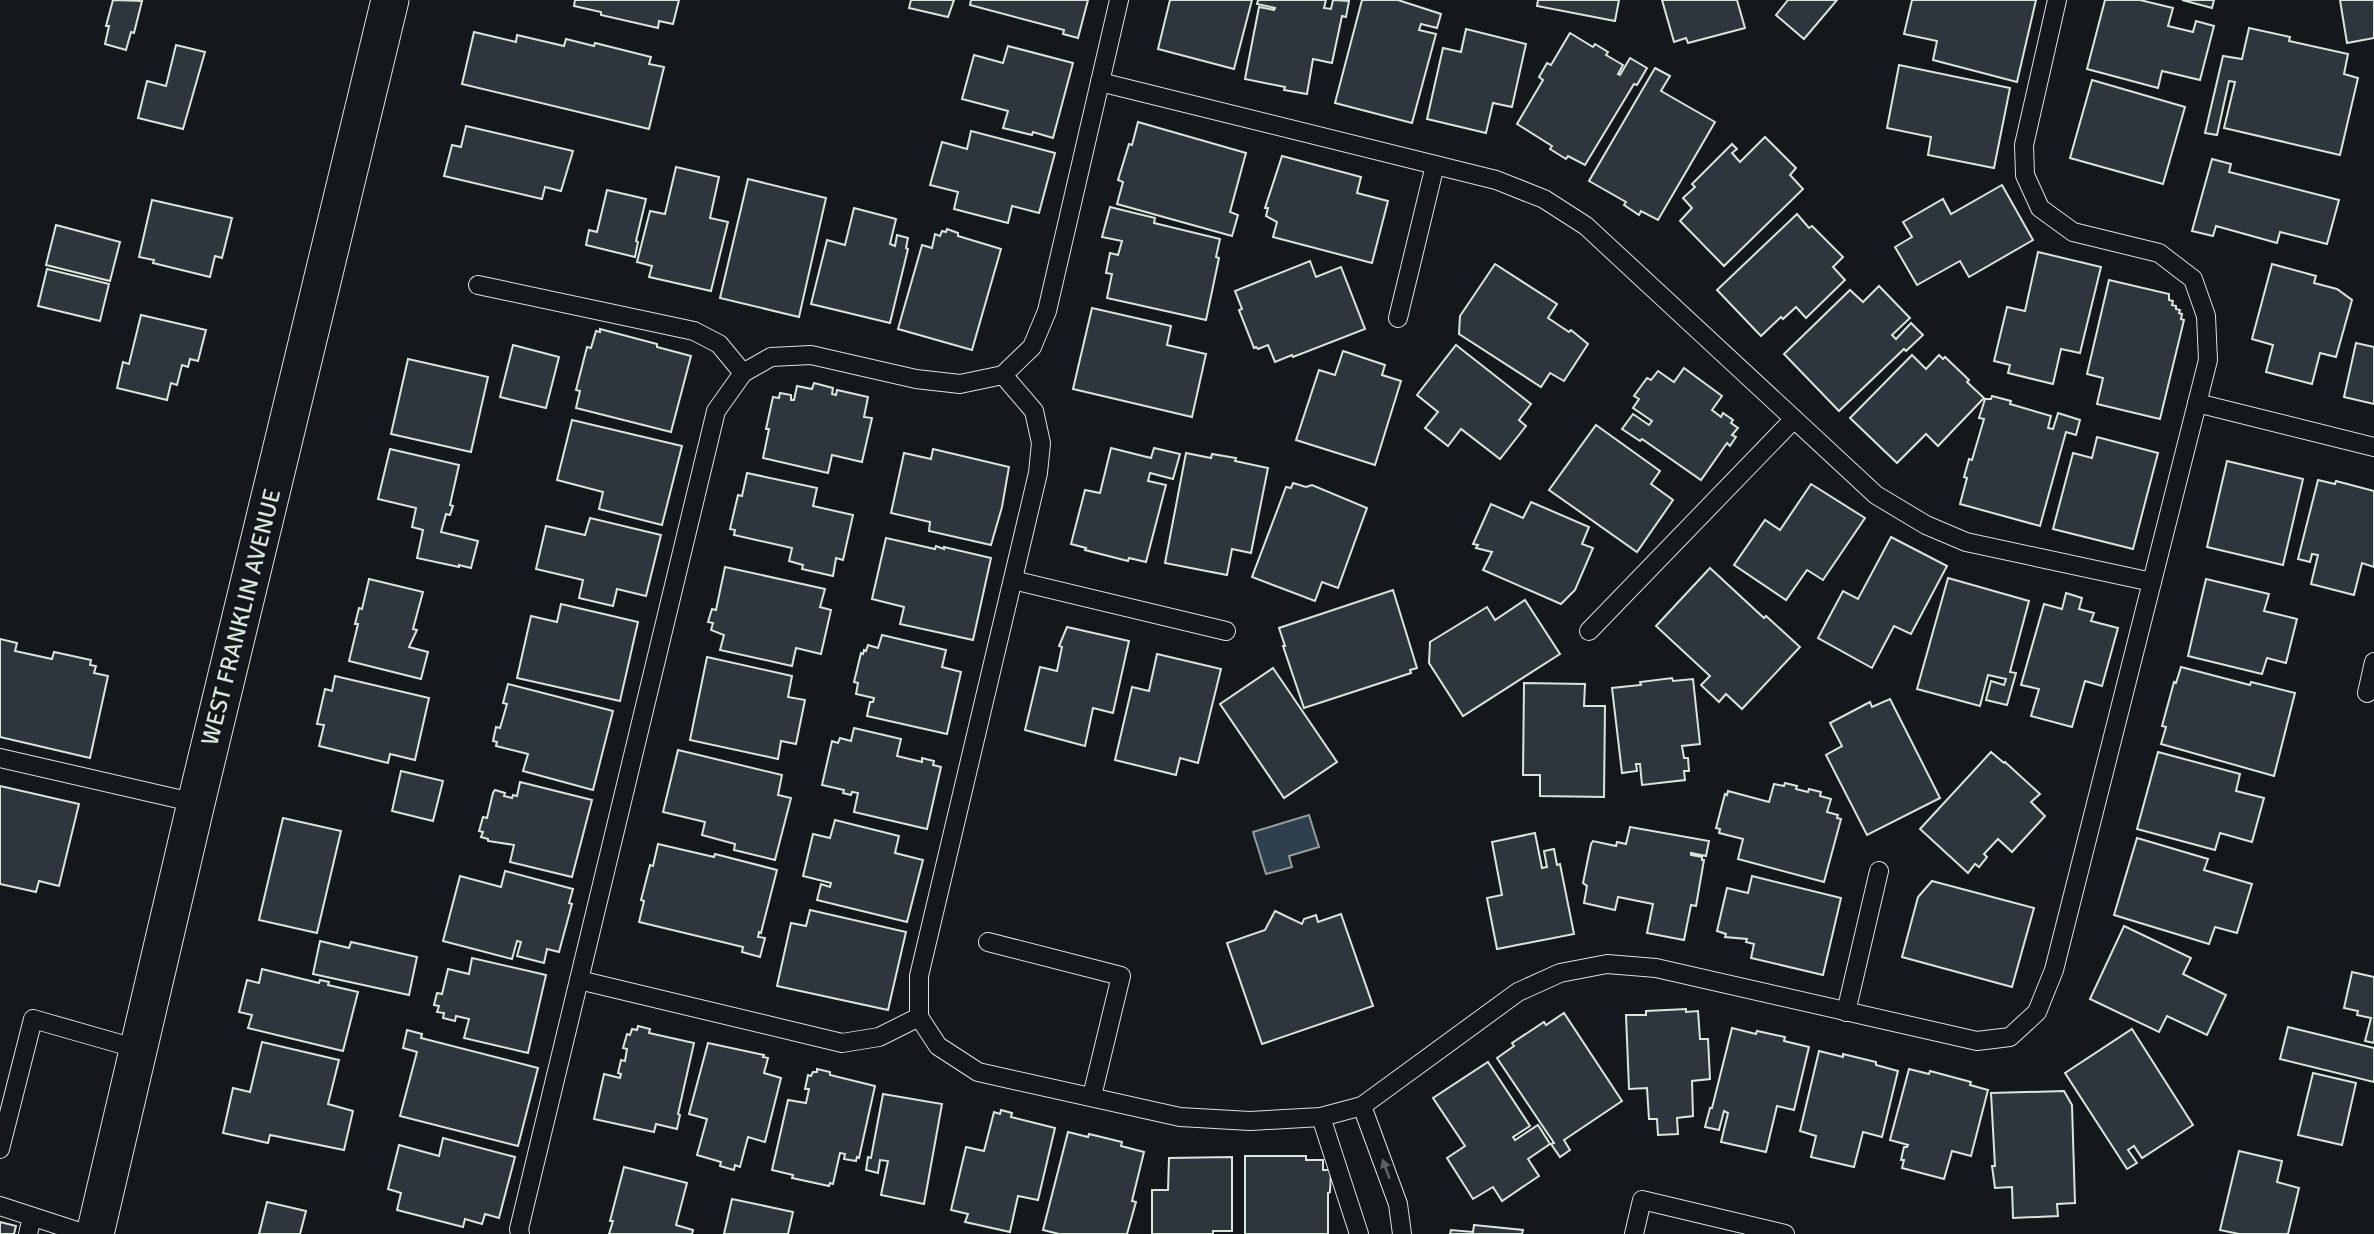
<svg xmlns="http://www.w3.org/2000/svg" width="2374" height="1234" font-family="Signika,sans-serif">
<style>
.water{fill:#2f3f4d;stroke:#939e99;stroke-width:2}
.building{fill:#2c363c;stroke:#d8e6dc;stroke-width:2}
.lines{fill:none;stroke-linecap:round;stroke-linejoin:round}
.lane-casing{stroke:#d8e6dc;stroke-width:20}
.street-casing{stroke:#d8e6dc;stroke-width:39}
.lane{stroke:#14181c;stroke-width:18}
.street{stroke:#14181c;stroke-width:37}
.oneway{fill:#59605f}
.labels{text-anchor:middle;stroke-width:5;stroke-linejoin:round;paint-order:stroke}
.street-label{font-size:24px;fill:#d8e6dc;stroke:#14181c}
</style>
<rect width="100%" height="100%" fill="#14181c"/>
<path class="water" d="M1309,815L1319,847L1289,856L1292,867L1266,874L1253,832Z"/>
<g class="building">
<path d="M113,0L142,1L134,33L131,32L126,50L105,44L109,26H106Z"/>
<path d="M575,0H679L673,24L659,21L658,28L601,15V12L574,6Z"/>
<path d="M911,0H954L948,17L909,8Z"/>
<path d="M971,0H1088L1078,38L1063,34L1064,30L970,5Z"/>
<path d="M1170,0H1252L1234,69L1158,49Z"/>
<path d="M1258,0H1326L1324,8L1331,9L1333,0L1349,1L1346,17L1342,16L1332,63L1313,59L1307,94L1284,90L1285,87L1245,79L1259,7L1274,10L1275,8L1257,4Z"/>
<path d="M1362,0H1398L1441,14L1437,28L1421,24L1419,30L1436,34L1412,123L1335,103Z"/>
<path d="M1538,0H1619L1615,21L1537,6Z"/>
<path d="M1662,0H1737L1745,28L1688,43L1686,38L1674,42Z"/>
<path d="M1788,0H1837L1804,39L1776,15Z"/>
<path d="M1912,0H2036L2017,82L1933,60L1937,41L1904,34Z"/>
<path d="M2105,0H2140L2173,8L2168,26L2193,32L2196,21L2214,26L2200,80L2162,71L2158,88L2087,69Z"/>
<path d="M2182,0H2214L2212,8Z"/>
<path d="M2340,0H2374V38L2347,43Z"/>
<path d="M2249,28L2290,37L2289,41L2348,54L2344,74L2358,78L2340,155L2224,128L2235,82L2229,81L2217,135L2205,133L2223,56L2242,59Z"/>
<path d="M1466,29L1526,44L1512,107L1493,103L1486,133L1427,119L1443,48L1461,52Z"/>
<path d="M474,32L516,42L517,35L564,46L566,39L594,46L595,43L651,57L649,64L664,67L649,129L462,84Z"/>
<path d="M1570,33L1593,47L1595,44L1608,52L1606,55L1623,65L1618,74L1620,75L1630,58L1647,68L1637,85L1634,84L1585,165L1568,156L1566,159L1550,149L1552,146L1517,124L1543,80L1539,77L1547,63L1551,65Z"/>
<path d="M176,45L205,52L183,129L138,118L147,81L166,86Z"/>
<path d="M1008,46L1073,63L1053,138L1033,132L1032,135L1003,128L1008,111L962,99L974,55L1003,63Z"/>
<path d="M1899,65L2010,88L1994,168L1928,155L1931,137L1887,128Z"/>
<path d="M1655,68L1670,76L1661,91L1715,122L1658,220L1641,211L1639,215L1624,205L1626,202L1589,181Z"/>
<path d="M2092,80L2185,107L2163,184L2070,158Z"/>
<path d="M1138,122L1246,153L1230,212L1238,215L1232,236L1117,204L1123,182L1118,180L1129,144L1132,145Z"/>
<path d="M466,126L573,151L561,191L545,187L542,199L444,176L452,145L461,147Z"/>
<path d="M971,131L1055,153L1039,213L1012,206L1008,223L954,209L958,192L930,185L942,142L967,149Z"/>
<path d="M1765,137L1796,168L1790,175L1803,189L1724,266L1680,221L1692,208L1683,198L1695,187L1692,184L1732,144L1737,149L1732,153L1740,162Z"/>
<path d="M1282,156L1361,177L1357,193L1388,201L1372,263L1273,237L1277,222L1266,216L1268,208H1265Z"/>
<path d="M2212,159L2231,164L2229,172L2339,200L2327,244L2280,232L2277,243L2216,226L2213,236L2192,231Z"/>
<path d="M676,167L719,177L710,218L728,222L711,291L649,277L652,266L637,262L650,211L665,214Z"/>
<path d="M748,179L826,198L799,317L720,298Z"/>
<path d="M2002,185L2033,240L1969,277L1960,261L1917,285L1895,247L1912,237L1903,222L1943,199L1951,214Z"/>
<path d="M607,190L646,199L636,241L638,242L635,257L586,245L589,230L597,232Z"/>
<path d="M152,200L232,218L222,258L215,256L210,277L153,263L154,260L139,257Z"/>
<path d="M1110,207L1155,218L1154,223L1220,239L1216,257L1219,258L1206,320L1107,298L1112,274L1106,273L1110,253L1118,255L1122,241L1102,237Z"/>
<path d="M854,208L896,219L890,244L895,246L897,235L908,238L906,248L908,249L890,323L811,304L827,240L845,245Z"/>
<path d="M1797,214L1809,228L1812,226L1843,257L1833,267L1845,280L1806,318L1796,307L1783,319L1781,317L1761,336L1717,290Z"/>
<path d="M56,225L120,242L110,281L46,265Z"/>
<path d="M947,229L958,233V236L1001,249L972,350L898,329L922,245L932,248L935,234L940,236L942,231L946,232Z"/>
<path d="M2038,252L2101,267L2080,353L2061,349L2053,384L2008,373L2010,365L1994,361L2007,307L2025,311Z"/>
<path d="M1310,261L1316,277L1341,267L1365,329L1293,357L1292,355L1275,362L1268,345L1258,349L1256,347L1254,348L1239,310L1242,309L1235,291Z"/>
<path d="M1495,264L1557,304L1548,318L1569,332L1571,330L1588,344L1564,381L1550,373L1541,387L1459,334L1460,316Z"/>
<path d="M2272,264L2316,276L2314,283L2337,289L2352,300L2336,357L2320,353L2312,384L2266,372L2273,345L2252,339Z"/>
<path d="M47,269L109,284L100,321L38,306Z"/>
<path d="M2109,280L2169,294V300L2173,301L2172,305L2176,306V309L2180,310L2179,313L2182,314L2181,319L2184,320L2160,419L2097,404L2103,378L2087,374Z"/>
<path d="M1879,286L1910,318L1892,335L1896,339L1911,323L1923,335L1906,351L1904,349L1839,411L1784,354L1850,290L1863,302Z"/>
<path d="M1092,308L1171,326L1167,345L1206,354L1192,417L1073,389Z"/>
<path d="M141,315L206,330L198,361L190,359L188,367L182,365L177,385L171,383L167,400L117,388L123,362L129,364Z"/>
<path d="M600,329L657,344V347L691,356L671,432L576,408L580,391L576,390L587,347L591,348L596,331L600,332Z"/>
<path d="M2356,343L2374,347V404L2344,397Z"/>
<path d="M513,345L559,357L546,408L500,397Z"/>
<path d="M1456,345L1531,404L1519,420L1526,426L1500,459L1461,429L1448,446L1425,428L1438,412L1417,395Z"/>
<path d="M1343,351L1385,365L1382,375L1401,381L1375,465L1296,440L1319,370L1335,375Z"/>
<path d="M1912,355L1926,369L1939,355L1943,359L1945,357L1969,380L1967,382L1984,398L1938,446L1926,434L1897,463L1850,418Z"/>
<path d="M408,359L488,377L471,452L391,434Z"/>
<path d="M1684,368L1722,396L1712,410L1721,417L1723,413L1733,420L1731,423L1738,428L1732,435L1736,437L1730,446L1727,443L1701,480L1642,439L1640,441L1622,429L1633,414L1649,425L1652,421L1633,408L1639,399L1634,396L1647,378L1651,380L1658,371L1674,382Z"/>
<path d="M814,383L833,388L832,394L836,395L837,390L868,397L864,417L872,418L862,462L832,455L828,473L763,458L769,429H766L773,397L779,398L780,393L791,395V400H794L797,386L812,389Z"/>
<path d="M1992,396L2011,401L2010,404L2051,416L2048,428L2053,429L2058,413L2080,420L2076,435L2066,432L2040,526L1960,504L1967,478L1964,477L1969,459L1972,460L1984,419L1979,418L1985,399H1991Z"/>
<path d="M572,420L682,446L662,525L599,509L603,492L557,480Z"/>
<path d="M1596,425L1660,471L1651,484L1673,500L1637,552L1549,490Z"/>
<path d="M2097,437L2158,453L2133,549L2053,529L2073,453L2092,458Z"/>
<path d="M1111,448L1151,458L1154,448L1180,454L1173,479L1150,473L1148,481L1166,485L1146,562L1129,558L1128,561L1085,550L1086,548L1071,544L1085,490L1100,493Z"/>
<path d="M390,449L459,465L450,505L453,506L450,515L446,514L441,532L478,541L471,568L459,565V567L417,558L423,530L412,527L416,508L378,499Z"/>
<path d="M933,449L1009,467L1002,507L991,545L929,531L930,522L891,513L904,453L931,459Z"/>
<path d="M1186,453L1211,458L1212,454L1236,458L1235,461L1268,468L1251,553L1232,549L1227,575L1165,563Z"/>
<path d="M2227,461L2303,479L2283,565L2207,547Z"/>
<path d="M747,473L817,488L813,506L853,515L843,560L836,558L833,576L802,569L803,565L789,561L792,548L734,535L735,530L730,529L738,495L742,496Z"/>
<path d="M2318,480L2335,484L2336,481L2374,491V567L2362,563L2354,595L2311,584L2318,555L2312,554L2310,562L2298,559Z"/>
<path d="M1293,483L1306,487L1312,485L1367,508L1338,588L1322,582L1315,601L1252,577L1286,487L1291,488Z"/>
<path d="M1811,484L1865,518L1823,580L1807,570L1786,600L1734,565L1765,520L1780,530Z"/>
<path d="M1531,502L1589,527L1582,544L1593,548L1575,590L1561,604L1483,570L1492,552L1476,548L1478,545L1473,544L1491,504L1523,518Z"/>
<path d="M590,518L661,535L646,596L617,589L613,606L579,598L583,580L536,569L546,526L585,535Z"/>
<path d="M1891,537L1947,566L1911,634L1894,626L1872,668L1818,638L1843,591L1858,599Z"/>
<path d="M886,538L935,549L936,546L944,549V547L991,558L973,640L900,624L904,607L872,599Z"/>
<path d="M725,567L825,589L820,607L831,610L821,654L796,648L792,666L720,650L724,635L711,630L713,623L708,622L712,609L716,610Z"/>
<path d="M1710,568L1764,618L1766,616L1800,647L1742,709L1726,694L1719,702L1701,685L1710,676L1656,626Z"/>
<path d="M1948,578L2029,601L2010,672L2016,673L2007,705L1986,700L1991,681L2004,685L2006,679L1988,675L1980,706L1917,689Z"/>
<path d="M369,579L423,592L413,629L417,630L409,647L428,652L421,679L349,661L358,624H355L359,608L362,609Z"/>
<path d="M2206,579L2269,594L2264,611L2297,619L2286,663L2267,658L2262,674L2188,656Z"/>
<path d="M1393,590L1417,668L1410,670L1411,673L1304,708L1283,646H1285L1279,628Z"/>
<path d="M2066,593L2082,598L2079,609L2094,613L2091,621L2118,628L2102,686L2085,681L2072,727L2031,716L2039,689L2021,685L2044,604L2062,609Z"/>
<path d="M1525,600L1560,654L1463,716L1429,663L1430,642L1487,607L1495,620Z"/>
<path d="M561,604L638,622L620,701L517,678L531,616L557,622Z"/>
<path d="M1067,627L1129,641L1113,713L1093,708L1085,746L1025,730L1040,667L1057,671L1062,647L1059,646Z"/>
<path d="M882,635L946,650L942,667L961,672L947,734L867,716L870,702H873L874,698L856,694L858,683L854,682L861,653L863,654L864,650L866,651L868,645L878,648Z"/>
<path d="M0,639L17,643L15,651L52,659L54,652L91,660L90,665L96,666L94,673L108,676L90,758L0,737Z"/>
<path d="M1157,654L1221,669L1198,763L1180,758L1176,775L1115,760L1132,687L1149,691Z"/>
<path d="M707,657L792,676L788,697L805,700L796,744L781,741L778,759L690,740Z"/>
<path d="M2181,667L2250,685L2251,682L2295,693L2274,776L2161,744L2166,727L2162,726L2174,682L2176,683Z"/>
<path d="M1273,668L1337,762L1284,798L1220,704Z"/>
<path d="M335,676L429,698L415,760L390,754L388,763L319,746L324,725L317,724L325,689L332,691Z"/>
<path d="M1672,678L1673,681L1693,679L1700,744L1682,746L1684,758H1688L1689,771H1684L1685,780L1642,785L1640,764H1636L1637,771L1622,773L1612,688L1641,685L1640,682Z"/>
<path d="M1524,683L1585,684L1584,706H1605L1604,797L1540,796V775H1523Z"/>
<path d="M508,684L613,711L593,790L523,771L528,754L496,746L497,742L493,741L496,727L500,728L507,704L503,703Z"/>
<path d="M1890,699L1940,798L1867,835L1826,755L1842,746L1830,723L1870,702L1872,707Z"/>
<path d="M854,728L901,739L897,756L922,762V758L934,761L933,765L941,767L927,829L854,812L858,793L852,792L851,795L843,793L844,790L822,785L832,741L838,743L840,738L851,741Z"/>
<path d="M678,750L782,775L778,795L791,798L775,860L734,850L735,844L702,835L705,822L663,812Z"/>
<path d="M1991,752L2004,763L2005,762L2040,794L2031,802L2045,816L2012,852L1998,839L1984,854L1987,857L1979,867L1975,864L1968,873L1920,829Z"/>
<path d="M2158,752L2240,774L2236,791L2264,798L2252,842L2220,833L2215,850L2137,829Z"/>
<path d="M401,771L443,781L433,821L392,811Z"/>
<path d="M520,782L592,800L572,877L510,862L514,845L488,841V839L481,837L483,832L479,831L483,817L487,818L493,793L495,790L505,793L504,796L512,798L513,795L517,796Z"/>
<path d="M1785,783L1797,786L1796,789L1808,792L1809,789L1821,792L1820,796L1831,799L1827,812L1838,815L1837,818L1841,819L1824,882L1738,859L1743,839L1719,833L1720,829L1716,828L1725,794L1727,795L1728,791L1769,802L1774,784L1784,786Z"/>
<path d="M0,786L79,804L59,886L39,881L36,892L0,884Z"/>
<path d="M283,818L341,831L317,933L259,920Z"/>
<path d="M835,820L899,836L895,853L923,860L907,922L817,900L821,884L830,887L831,883L803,876L813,834L830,838Z"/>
<path d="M1630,827L1709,841L1706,856L1691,853V855L1702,857V860H1704L1696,906L1691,905L1684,940L1647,933L1653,904L1618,897L1615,910L1584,903L1587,886L1583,883L1591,844L1593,841L1616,846L1617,842L1626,844Z"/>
<path d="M1535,833L1542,868L1547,867L1544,851L1554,849L1557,865L1560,864L1574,934L1497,949L1487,898L1502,895L1492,842Z"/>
<path d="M2137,838L2208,859L2204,870L2252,884L2237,933L2215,927L2209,944L2114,915Z"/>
<path d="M658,844L714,857L715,854L777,870L761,933L759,932L758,937L765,938L760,957L742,952L743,947L639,922L644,901L641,900L650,865L653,866Z"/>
<path d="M505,871L573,889L569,903L572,904L559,952L547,949L544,963L517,956L521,942L517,941L512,959L443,941L460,876L501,887Z"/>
<path d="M1752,876L1841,898L1823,975L1751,958L1754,944L1746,942L1747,939L1725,937L1726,934L1717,931L1727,888L1748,893Z"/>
<path d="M1932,881L2034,908L2012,987L1902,957L1918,897Z"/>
<path d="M810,910L906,932L888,1010L777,986L791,923L806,926Z"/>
<path d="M1275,911L1302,924L1304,919L1316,915L1318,922L1341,914L1373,1006L1262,1044L1227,943L1265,930Z"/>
<path d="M2124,926L2191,958L2183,974L2226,995L2207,1035L2167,1016L2159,1032L2090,999Z"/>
<path d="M320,941L349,948L351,942L417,957L409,995L313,974Z"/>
<path d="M472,958L546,975L528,1053L464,1038L469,1019L456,1016L455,1021L443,1018L444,1013L437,1012L439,1006L434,1005L437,993L442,994L448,969L469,974Z"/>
<path d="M262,969L319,983L320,980L329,982L328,985L358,992L343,1051L248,1028L252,1015L239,1012L247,980L259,983Z"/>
<path d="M2352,972L2374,977V1043L2365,1041L2371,1018L2357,1015L2358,1011L2344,1008Z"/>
<path d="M1686,1009V1012L1698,1011L1700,1039H1708L1710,1079L1692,1081L1693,1116L1677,1118L1678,1134L1658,1135L1657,1119H1649L1647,1088L1629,1089L1626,1015H1646V1011Z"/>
<path d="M1564,1013L1622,1101L1564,1140L1570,1150L1560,1157L1551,1144L1554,1143L1497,1058L1514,1046L1512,1043L1544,1022L1546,1025Z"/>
<path d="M638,1026L650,1029L649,1033L694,1043L678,1114L680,1115L677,1129L656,1124L654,1132L594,1119L604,1074L620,1078L621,1074L618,1073L621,1060L625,1061L627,1049L623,1048L627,1034L630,1035L632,1029L637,1030Z"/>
<path d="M2288,1027L2374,1048V1082L2280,1059Z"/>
<path d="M1732,1028L1756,1034L1757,1031L1785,1037L1784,1041L1809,1047L1794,1110L1777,1106L1766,1152L1721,1142L1728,1113L1724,1111L1719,1130L1705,1127L1710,1108H1712Z"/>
<path d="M2132,1029L2193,1125L2142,1158L2134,1146L2128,1150L2137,1163L2127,1169L2065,1073Z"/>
<path d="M407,1030L422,1034L421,1038L538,1068L518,1146L400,1116L417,1052L403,1048Z"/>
<path d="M262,1042L339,1060L328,1104L353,1111L344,1150L270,1135L268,1143L223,1133L233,1088L250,1092Z"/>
<path d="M708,1043L764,1055L763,1057L768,1058L764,1073L781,1078L765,1142L748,1137L740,1167L735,1165L734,1170L720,1166L721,1162L697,1155L707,1119L689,1114Z"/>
<path d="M1819,1051L1843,1057V1054L1876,1062V1065L1898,1071L1882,1137L1863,1132L1854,1167L1811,1157L1816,1136L1800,1131Z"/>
<path d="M1488,1062L1530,1126L1513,1137L1515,1140L1538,1125L1550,1144L1528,1159L1539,1176L1502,1201L1493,1187L1473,1199L1447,1158L1465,1146L1433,1098Z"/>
<path d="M817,1069L830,1072V1075L875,1086L859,1158L857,1157L856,1161L844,1159L845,1154L840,1153L833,1184L830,1183L829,1186L792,1178L793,1175L772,1170L788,1100L806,1103L809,1089H805L808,1075L811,1076L813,1072H817Z"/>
<path d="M1909,1069L1929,1074L1930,1071L1971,1082L1970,1085L1988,1090L1971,1156L1952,1151L1944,1179L1902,1168L1904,1160H1901L1904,1147H1907L1908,1145L1890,1140Z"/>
<path d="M2313,1073L2356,1083L2342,1145L2298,1135Z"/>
<path d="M2064,1091L2072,1105L2075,1203L2057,1204L2058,1216L2013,1218L2012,1187L1995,1188L1992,1166H1995L1991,1093Z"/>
<path d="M883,1094L942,1104L924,1204L881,1195L888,1161L880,1160L878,1173L866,1170L868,1157L871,1158Z"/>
<path d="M1001,1110L1012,1113L1011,1117L1055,1128L1038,1200L1018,1196L1010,1232L965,1222L968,1214L951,1210L966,1147L984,1151L994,1112L1000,1114Z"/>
<path d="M1068,1132L1088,1137L1089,1134L1122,1142L1121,1146L1144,1152L1132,1201L1136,1202L1127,1234H1059L1043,1230Z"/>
<path d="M443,1138L515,1157L499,1218L485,1214L482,1224L465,1219L463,1227L397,1210L401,1193L388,1189L399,1145L439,1156Z"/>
<path d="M2239,1151L2282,1161L2277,1182L2299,1188L2288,1234H2239L2220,1230Z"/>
<path d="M1245,1156H1306V1160H1323V1170H1331L1330,1192L1328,1193V1234H1245Z"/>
<path d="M1232,1157V1231H1213V1234H1152V1190H1168L1169,1158Z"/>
<path d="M624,1167L687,1183L676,1225L693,1230L692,1234H609L613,1221H610Z"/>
<path d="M732,1199L793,1212L788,1234H724Z"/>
<path d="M267,1202L306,1211L300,1234H259Z"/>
<path d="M0,1222L16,1226L14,1234H0Z"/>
<path d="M1474,1225L1523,1230L1522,1234H1450L1451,1230L1473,1232Z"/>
</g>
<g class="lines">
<g class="lane-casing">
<g id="lane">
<path d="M1100,82L1496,180L1544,199L1586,226L1876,495L1926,525L1966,542L2152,582"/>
<path d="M478,285L694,331L719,344L743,373"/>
<path d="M1398,318L1435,165"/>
<path d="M1003,375L1034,411L1041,443L1038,473L919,976V1017L938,1046L978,1072L1180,1117L1250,1121L1321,1117L1362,1106L1518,992L1560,973L1607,964L1656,968L1977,1041L2010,1037L2037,1012L2054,970L2208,360L2206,316L2193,279L2159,253L2073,232L2040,208L2025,175L2024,145L2057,0"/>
<path d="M2197,403L2374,447"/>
<path d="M1013,580L1226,631"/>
<path d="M1589,631L1794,419"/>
<path d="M2367,693L2374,662"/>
<path d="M0,758L196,803"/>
<path d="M988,942L1121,976L1092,1096"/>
<path d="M579,980L842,1043L879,1037L919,1017"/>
<path d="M1846,1012L1879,871"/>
<path d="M1362,1106L1398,1204L1402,1234"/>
<path d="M1321,1117L1359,1234"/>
<path d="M0,1149L33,1019L138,1049"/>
<path d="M0,1206L86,1234"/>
<path d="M28,1234L32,1217"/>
<path d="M520,1234L519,1229L716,411L743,373L771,357L811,355L916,379L960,384L1003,375L1032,347L1047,311L1119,0"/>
<path d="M1634,1234L1642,1200L1785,1234"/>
</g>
</g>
<g class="street-casing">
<path id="street" d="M95,1234L196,803L390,0"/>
</g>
<use href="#lane" class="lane"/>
<use href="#street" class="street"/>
</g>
<defs><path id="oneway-solid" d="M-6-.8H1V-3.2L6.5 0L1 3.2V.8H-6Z" transform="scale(1.75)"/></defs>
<use class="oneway" href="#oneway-solid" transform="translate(1386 1169) rotate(-110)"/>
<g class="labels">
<g class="street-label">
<text transform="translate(241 617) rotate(-76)" y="8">WEST FRANKLIN AVENUE</text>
</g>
</g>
</svg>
